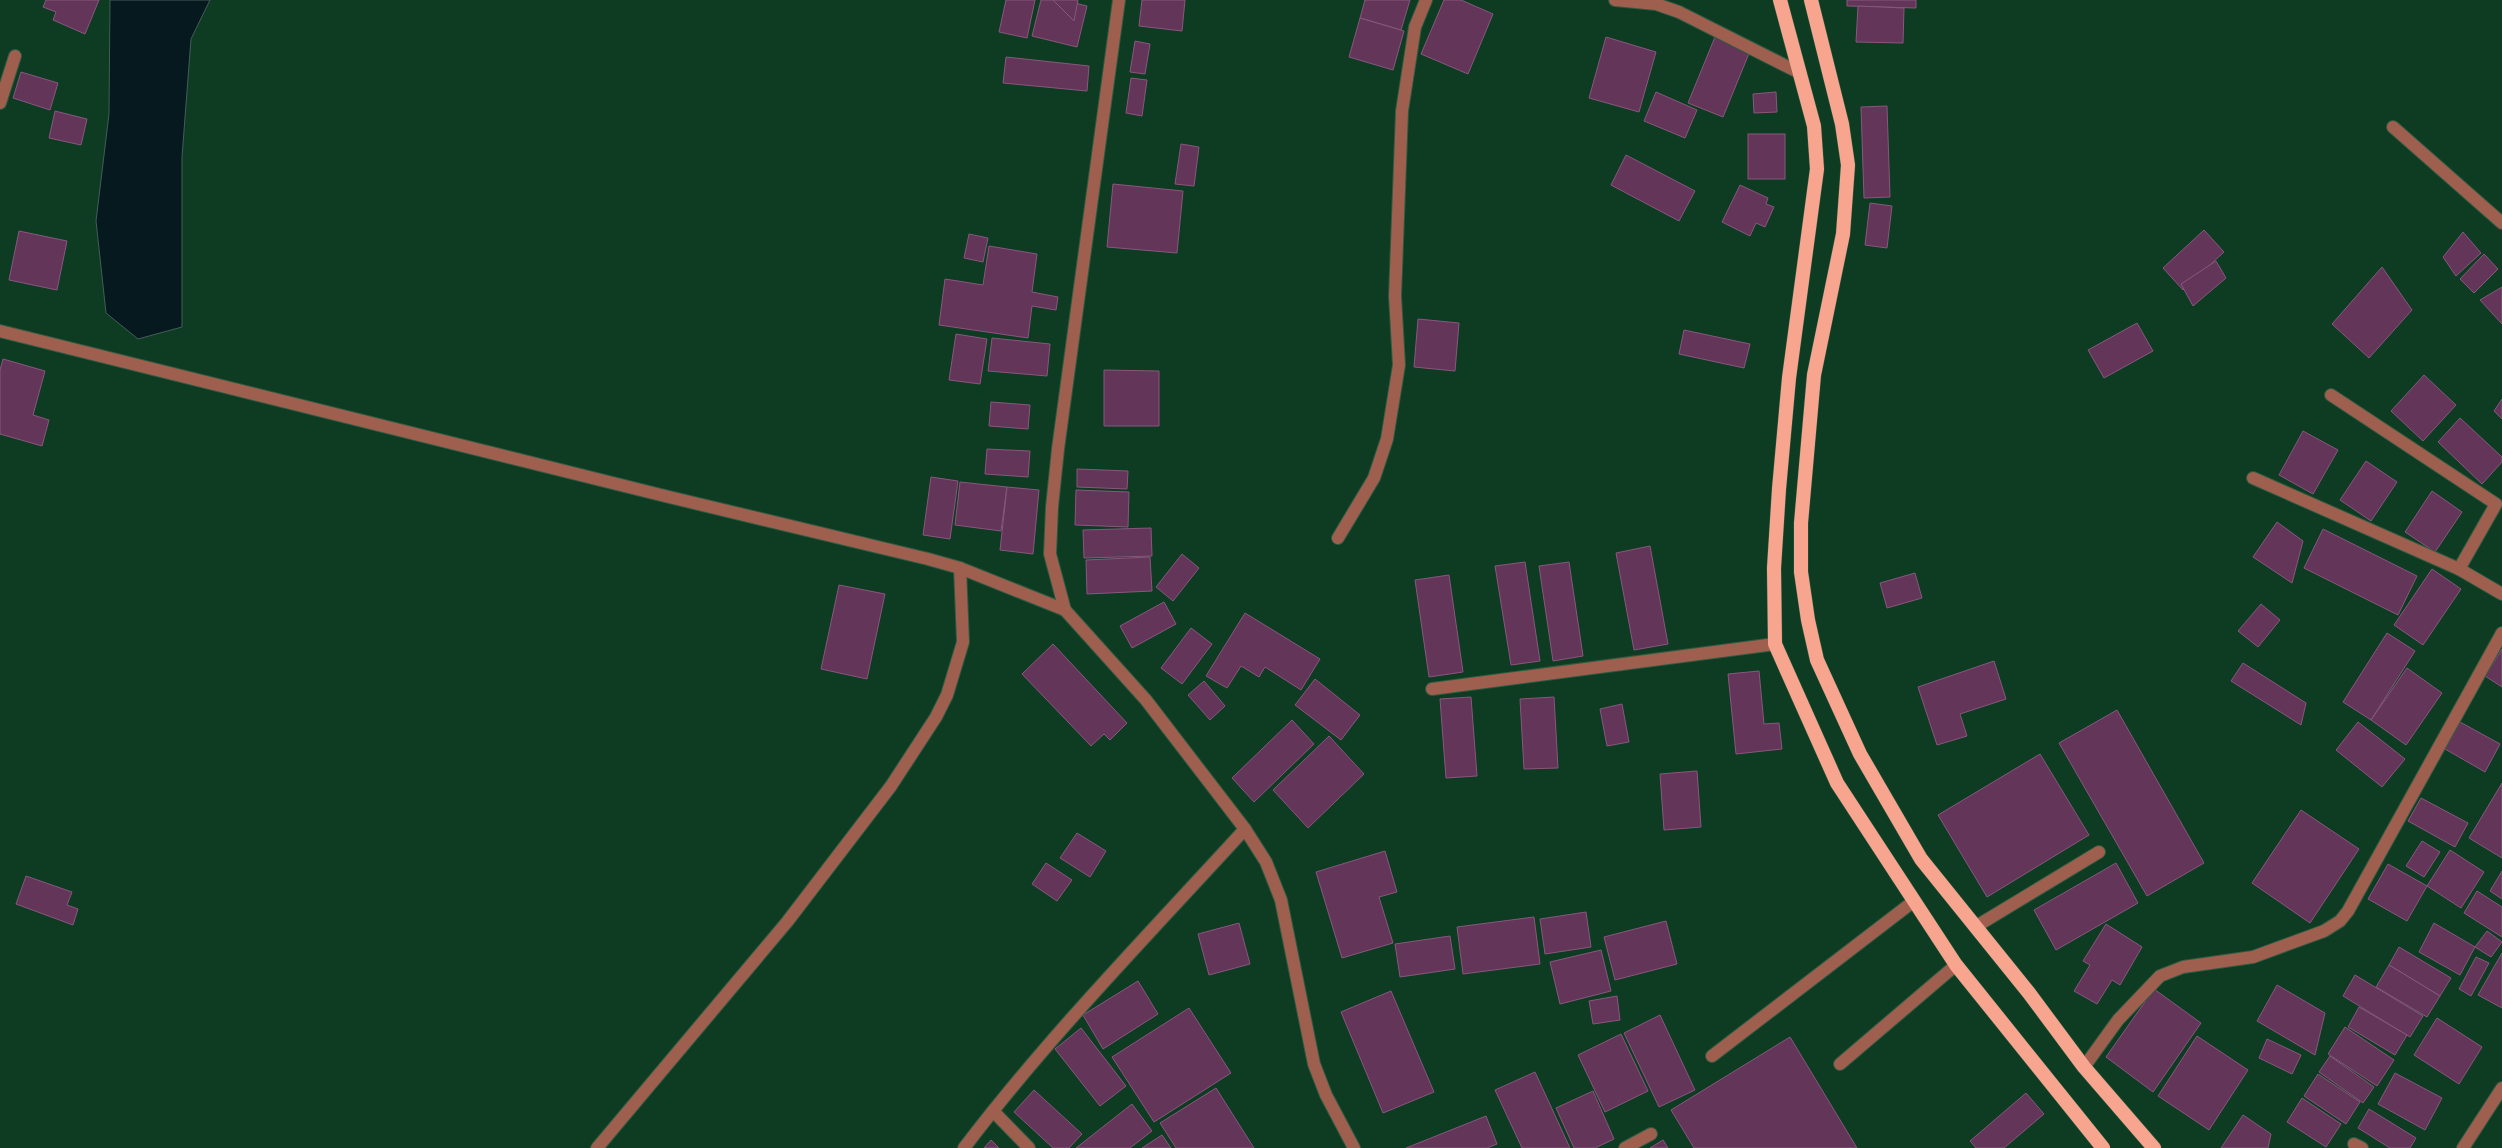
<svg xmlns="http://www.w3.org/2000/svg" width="2502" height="1148" font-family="'Zilla Slab',serif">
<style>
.water{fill:#06191e;stroke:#455c59}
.building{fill:#633559;stroke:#88577d}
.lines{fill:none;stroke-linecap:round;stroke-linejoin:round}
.service-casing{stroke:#2e5a42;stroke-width:14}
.minor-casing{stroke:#2e5a42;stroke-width:14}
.trunk-casing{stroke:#2e5a42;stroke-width:15}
.service{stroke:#9e5f4e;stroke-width:12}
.minor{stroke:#9e5f4e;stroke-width:12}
.trunk{stroke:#f8a58f;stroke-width:14}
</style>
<rect width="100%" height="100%" fill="#0d3c23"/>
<path class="water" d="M110,0H210L191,39L182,157V327L138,339L106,313L96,221L109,114Z"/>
<g class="building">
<path d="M46,0H99L85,34L53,20L56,12L43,7Z"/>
<path d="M1006,0H1035L1027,38L999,32Z"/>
<path d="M1041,0H1063L1087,6L1077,47L1032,36Z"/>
<path d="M1053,0H1078L1074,21Z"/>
<path d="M1142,0H1185L1182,31L1139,26Z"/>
<path d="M1365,0H1410L1401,30L1360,18Z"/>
<path d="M1444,0H1461L1493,14L1468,74L1421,54Z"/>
<path d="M1847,0H1916V8L1847,6Z"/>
<path d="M1858,6L1904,8L1903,43L1856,42Z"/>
<path d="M1360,18L1404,31L1393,70L1349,57Z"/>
<path d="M1606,37L1656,52L1639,112L1589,98Z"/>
<path d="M1715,37L1750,51L1723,117L1688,103Z"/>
<path d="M1135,41L1150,44L1145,74L1130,72Z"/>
<path d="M1006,57L1089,66L1087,91L1003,83Z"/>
<path d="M21,72L58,83L50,110L13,98Z"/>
<path d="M1131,78L1147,80L1142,116L1126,113Z"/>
<path d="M1656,92L1697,110L1685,138L1644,121Z"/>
<path d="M1776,92L1777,112L1754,113L1753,94Z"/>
<path d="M1887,106L1890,197L1864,198L1861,107Z"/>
<path d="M55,111L87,119L81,145L49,138Z"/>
<rect x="1748" y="134" width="37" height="45"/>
<path d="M1181,144L1199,147L1194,186L1175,184Z"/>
<path d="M1626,155L1695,191L1679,221L1611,185Z"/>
<path d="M1113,184L1183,191L1177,253L1107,247Z"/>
<path d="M1740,185L1768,198L1766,204L1774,207L1765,227L1756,223L1750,236L1722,222Z"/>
<path d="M1870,203L1892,206L1887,248L1865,245Z"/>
<path d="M2204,230L2224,252L2183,290L2163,268Z"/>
<path d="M19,231L67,241L57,290L9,280Z"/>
<path d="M2463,232L2481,253L2456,276L2443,257Z"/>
<path d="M969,234L988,238L983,262L964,258Z"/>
<path d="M989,246L1037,254L1032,292L1058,297L1056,310L1032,306L1028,338L939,325L945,279L983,285Z"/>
<path d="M2484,254L2498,269L2474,293L2460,279Z"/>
<path d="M2216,261L2226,278L2193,306L2181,284Z"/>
<path d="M2382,267L2412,310L2369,358L2332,324Z"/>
<path d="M2502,287V324L2480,300Z"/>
<path d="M1418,319L1459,323L1455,371L1414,367Z"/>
<path d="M2137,323L2153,351L2104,378L2088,350Z"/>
<path d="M1684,330L1750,344L1744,368L1679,354Z"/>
<path d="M956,334L987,339L980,384L949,380Z"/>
<path d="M992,338L1050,344L1047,376L988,371Z"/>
<path d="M3,359L45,371L33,415L49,420L42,446L0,434V370Z"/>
<path d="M1104,370L1159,371V426H1104Z"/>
<path d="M2424,375L2456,405L2423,441L2391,411Z"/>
<path d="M2502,399V419L2494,411Z"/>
<path d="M991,402L1030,405L1028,429L989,426Z"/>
<path d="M2460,418L2502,457V462L2482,484L2438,442Z"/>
<path d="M2303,431L2338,450L2313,494L2279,475Z"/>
<path d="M987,449L1030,451L1028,477L985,474Z"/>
<path d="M2366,461L2397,482L2371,521L2340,500Z"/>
<path d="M1077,469L1128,471L1127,489L1077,487Z"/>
<path d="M931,477L958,481L950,539L923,535Z"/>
<path d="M960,482L1007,487L1001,531L955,525Z"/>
<path d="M1007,487L1039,490L1033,554L1000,550Z"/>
<path d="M1076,490L1129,492L1128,527L1075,525Z"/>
<path d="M2432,491L2462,512L2435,552L2405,532Z"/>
<path d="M2277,522L2303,541L2292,583L2253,557Z"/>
<path d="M1151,528L1152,556L1084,558L1083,530Z"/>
<path d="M2323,529L2417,576L2398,615L2304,568Z"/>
<path d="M1650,546L1668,644L1634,650L1616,553Z"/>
<path d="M1182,554L1199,568L1173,601L1156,587Z"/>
<path d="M1150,557L1152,591L1087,594L1086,560Z"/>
<path d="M1525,562L1540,661L1511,665L1495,566Z"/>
<path d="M1569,562L1583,656L1553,661L1539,566Z"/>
<path d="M2432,569L2461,589L2423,645L2394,625Z"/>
<path d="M1915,573L1922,598L1887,608L1880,583Z"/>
<path d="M1449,575L1463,672L1429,677L1415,580Z"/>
<path d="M839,585L885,594L867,679L821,669Z"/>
<path d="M1164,602L1176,624L1132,648L1120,626Z"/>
<path d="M2261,604L2280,620L2258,647L2238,631Z"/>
<path d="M1245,613L1320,659L1301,690L1265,667L1259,677L1241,666L1227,688L1206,676Z"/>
<path d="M1191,628L1212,644L1182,684L1161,668Z"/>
<path d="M2387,633L2415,651L2371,720L2343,702Z"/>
<path d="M1053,644L1127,723L1110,740L1104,734L1091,746L1022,674Z"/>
<path d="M2502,649V687L2485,676Z"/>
<path d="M1994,661L2006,699L1960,714L1967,736L1937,745L1918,687Z"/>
<path d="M2243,663L2306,703L2301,725L2231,681Z"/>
<path d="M2407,668L2442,693L2406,745L2371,720Z"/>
<path d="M1759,671L1764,724L1779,723L1782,749L1736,754L1728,674Z"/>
<path d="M1315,679L1360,715L1341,740L1295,705Z"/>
<path d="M1204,681L1225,706L1210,720L1188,695Z"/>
<path d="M1471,697L1477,776L1446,778L1440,699Z"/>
<path d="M1554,697L1558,768L1524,769L1520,699Z"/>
<path d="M1622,704L1629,742L1607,746L1600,709Z"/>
<path d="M2117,710L2204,863L2147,896L2059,743Z"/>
<path d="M1292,720L1314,744L1254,802L1232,778Z"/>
<path d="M2358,722L2405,759L2382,787L2336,750Z"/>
<path d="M2460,722L2500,744L2485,772L2445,749Z"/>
<path d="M1329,736L1364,774L1308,828L1273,790Z"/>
<path d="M2040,754L2089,835L1987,897L1938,815Z"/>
<path d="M1697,771L1701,827L1664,830L1660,774Z"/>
<path d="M2502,783V858L2469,838Z"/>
<path d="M2421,798L2468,823L2455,847L2408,821Z"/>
<path d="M2301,810L2359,849L2310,923L2252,883Z"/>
<path d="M1077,833L1106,851L1090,877L1060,858Z"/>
<path d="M2422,841L2440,852L2424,877L2406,866Z"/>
<path d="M2450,850L2484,872L2461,908L2427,886Z"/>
<path d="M1385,851L1397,892L1379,897L1393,943L1342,958L1316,872Z"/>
<path d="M1046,863L1072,880L1057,901L1032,884Z"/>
<path d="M2116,863L2138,903L2056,950L2034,910Z"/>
<path d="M2388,864L2427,886L2407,921L2368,899Z"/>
<path d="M2502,871V899L2490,891Z"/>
<path d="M26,876L72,892L67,905L78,909L73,925L16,904Z"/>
<path d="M2477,891L2502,907V937L2464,913Z"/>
<path d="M1586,912L1591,947L1545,954L1540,919Z"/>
<path d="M1534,917L1540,964L1463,974L1457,927Z"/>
<path d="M1666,921L1677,964L1615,980L1604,937Z"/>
<path d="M1239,923L1250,964L1209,975L1198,934Z"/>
<path d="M2434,923L2475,947L2460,975L2419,952Z"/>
<path d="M2106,924L2142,947L2120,985L2112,980L2097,1004L2074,991L2090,965L2083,961Z"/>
<path d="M2487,931L2502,942L2491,957L2475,947Z"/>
<path d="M1450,936L1455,969L1400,977L1395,944Z"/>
<path d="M2399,947L2451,978L2440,996L2389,965Z"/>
<path d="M1601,950L1611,991L1560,1004L1550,962Z"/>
<path d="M2502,953V1008L2478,995Z"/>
<path d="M2476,957L2489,963L2471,996L2459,989Z"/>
<path d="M2389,965L2440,996L2427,1017L2376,987Z"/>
<path d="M2355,975L2423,1016L2410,1037L2343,996Z"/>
<path d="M1138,981L1158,1014L1103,1049L1083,1015Z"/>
<path d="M2277,985L2325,1013L2315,1055L2257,1021Z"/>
<path d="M2154,989L2201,1023L2153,1092L2106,1057Z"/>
<path d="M1391,991L1434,1092L1383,1113L1341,1012Z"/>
<path d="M1617,996L1620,1020L1593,1024L1589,1001Z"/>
<path d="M2359,1007L2407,1035L2395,1055L2348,1027Z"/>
<path d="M1189,1008L1231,1073L1154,1122L1112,1057Z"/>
<path d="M1660,1015L1695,1090L1659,1107L1624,1033Z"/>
<path d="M2437,1018L2482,1047L2459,1084L2414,1055Z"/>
<path d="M2345,1027L2394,1060L2377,1086L2328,1054Z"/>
<path d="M1081,1028L1126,1086L1100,1106L1055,1049Z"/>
<path d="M1621,1034L1648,1091L1605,1112L1578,1055Z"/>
<path d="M2197,1036L2248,1070L2209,1130L2158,1096Z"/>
<path d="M1790,1037L1857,1148H1694L1671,1110Z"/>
<path d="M2267,1039L2301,1055L2292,1074L2259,1058Z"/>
<path d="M2330,1056L2374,1087L2363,1103L2319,1072Z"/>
<path d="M1535,1072L1570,1148H1522L1495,1090Z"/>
<path d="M2395,1073L2442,1098L2425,1130L2378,1104Z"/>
<path d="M2318,1074L2360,1102L2346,1124L2304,1096Z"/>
<path d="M1216,1088L1254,1148H1176L1160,1123Z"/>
<path d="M1034,1090L1082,1134L1069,1148H1053L1014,1112Z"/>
<path d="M1593,1091L1614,1139L1595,1148H1574L1556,1108Z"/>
<path d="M2026,1093L2044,1114L2004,1148H1976L1970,1141Z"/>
<path d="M2302,1098L2341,1124L2326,1147L2287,1122Z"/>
<path d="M1132,1104L1152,1131L1130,1148H1076Z"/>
<path d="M2369,1109L2416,1138L2410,1148H2390L2358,1128Z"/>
<path d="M2243,1115L2271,1134L2268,1148H2221Z"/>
<path d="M1486,1116L1497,1144L1487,1148H1406Z"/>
<path d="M1162,1135L1171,1148H1142Z"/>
<path d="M991,1140L999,1148H984Z"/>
<path d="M1663,1140L1668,1148H1650Z"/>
</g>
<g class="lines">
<g class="service-casing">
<g id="service">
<path d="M1975,927L2099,852"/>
<path d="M1840,1064L1956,965"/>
</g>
</g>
<g class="minor-casing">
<g id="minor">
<path d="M1119,0L1058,449L1052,507L1050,554L1065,610L1146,700L1245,829L1266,862L1281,900L1314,1064L1326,1095L1354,1148"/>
<path d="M1615,0L1656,4L1679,12L1800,73"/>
<path d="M0,103L15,56"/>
<path d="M2393,127L2502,223"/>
<path d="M0,331L665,496L928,559L960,568L1065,610"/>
<path d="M2331,395L2496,504L2459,569"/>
<path d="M2253,478L2459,569L2502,594"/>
<path d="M1338,538L1374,478L1387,439L1399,365L1395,296L1402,111L1415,27L1426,0"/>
<path d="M1432,689L1775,644"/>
<path d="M1712,1056L1914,901"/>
<path d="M2084,1067L2118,1020L2160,976L2183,967L2253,957L2324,931L2340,921L2348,911L2502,633"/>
<path d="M993,1111L1029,1148"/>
<path d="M2354,1144L2362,1148"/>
<path d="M597,1148L787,922L891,786L936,717L947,695L963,642L960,568"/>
<path d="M964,1148C1050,1035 1150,933 1245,829"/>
<path d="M1625,1148L1651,1134"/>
<path d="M2463,1148L2502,1088"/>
</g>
</g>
<g class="trunk-casing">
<g id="trunk">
<path d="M1780,0L1814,126L1817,169L1789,378L1779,489L1774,568L1775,644L1837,783L1956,965L2103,1148"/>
<path d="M1811,0L1842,124L1848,165L1843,234L1814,375L1801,523V572L1808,620L1817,660L1860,754L1921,859L2029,993L2084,1067L2154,1148"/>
</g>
</g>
<use href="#service" class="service"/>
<use href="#minor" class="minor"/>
<use href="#trunk" class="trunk"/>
</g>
</svg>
